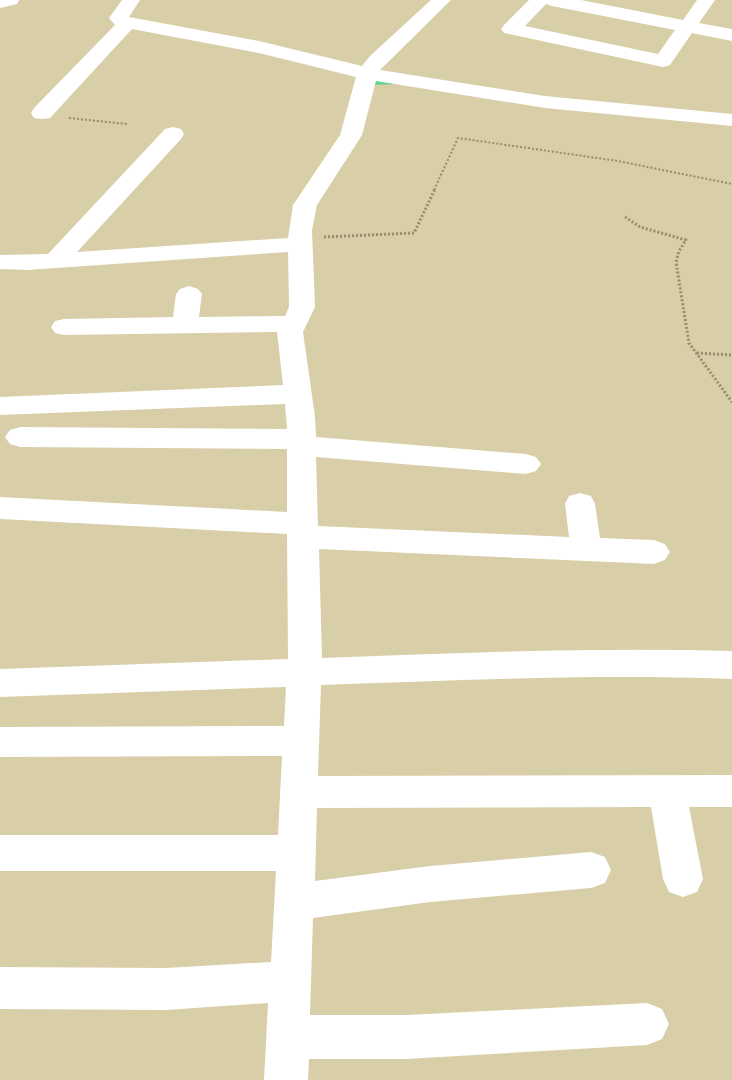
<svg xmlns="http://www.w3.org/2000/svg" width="732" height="1080" font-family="Bitter,serif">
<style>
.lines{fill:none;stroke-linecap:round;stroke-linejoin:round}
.stream{fill:#68d091;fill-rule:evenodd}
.path-far1{stroke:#948d6f;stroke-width:2;stroke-dasharray:2 2;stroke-linecap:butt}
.path{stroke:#948d6f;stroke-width:3;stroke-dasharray:2 2;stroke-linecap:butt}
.street{fill:#fff;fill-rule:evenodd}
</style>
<rect width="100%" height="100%" fill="#d8cea7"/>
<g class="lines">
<path class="stream" d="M395,81L397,82V84L371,85L368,83L371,81Z"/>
<g class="path-far1">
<path d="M69,118L127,124"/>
<path d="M434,190L458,138L618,161L732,184"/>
</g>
<g class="path">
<path d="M625,217L640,227L686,240L679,251L676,262L689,343L732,402"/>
<path d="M324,237L414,233L435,189"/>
<path d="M697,353L732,355"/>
</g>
<g class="street">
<path d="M0,0H19L17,4L0,8Z"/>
<path d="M122,0H140L129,17L259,41L362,66L370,56L431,0H451L380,70L545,96L732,114V126L545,108L376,81L362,135L317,205L312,230L315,307L303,332L315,417L316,437L526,454L536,457L541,464L536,471L526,474L316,457L318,526L569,537L565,504L569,496L580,493L591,496L595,504L600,538L654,540L665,544L670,552L665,560L654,564L319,549L322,658C459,653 595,647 732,651V679C595,674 458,680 321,685L318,776L732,775V807H689L703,879L697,892L683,897L669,892L663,879L651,807L317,808L315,881L430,866L591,852L605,857L611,870L605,883L591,888L430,902L313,918L310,1015H406L647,1003L662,1009L669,1024L662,1039L647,1045L406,1059H309L308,1080H264L268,1003L166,1010L0,1009V967L166,968L271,962L276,871H0V835H278L282,756L0,757V727L284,726L286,687L0,697V669L288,659L287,534L0,519V497L287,512V449L20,447L10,444L5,437L10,430L20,427L287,429L285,404L0,415V397L283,385L277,332L64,335L55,333L51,327L55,321L64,319L173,317L176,294L180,289L189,286L198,289L202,294L199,317L285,316L289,307L288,252L27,270L0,269V255L48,254L165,129L173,127L181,129L184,134L181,139L77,252L288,238L293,205L340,135L356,77L259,53L132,29L50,118L42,119L34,118L31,113L34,108L115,25L109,18Z"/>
<path d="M529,0H581L683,20L697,0H715L699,23L732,29V41L692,33L670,65L663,67L504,33L501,29L504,25ZM546,4L552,6L675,30L658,54L525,26Z"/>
</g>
</g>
</svg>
